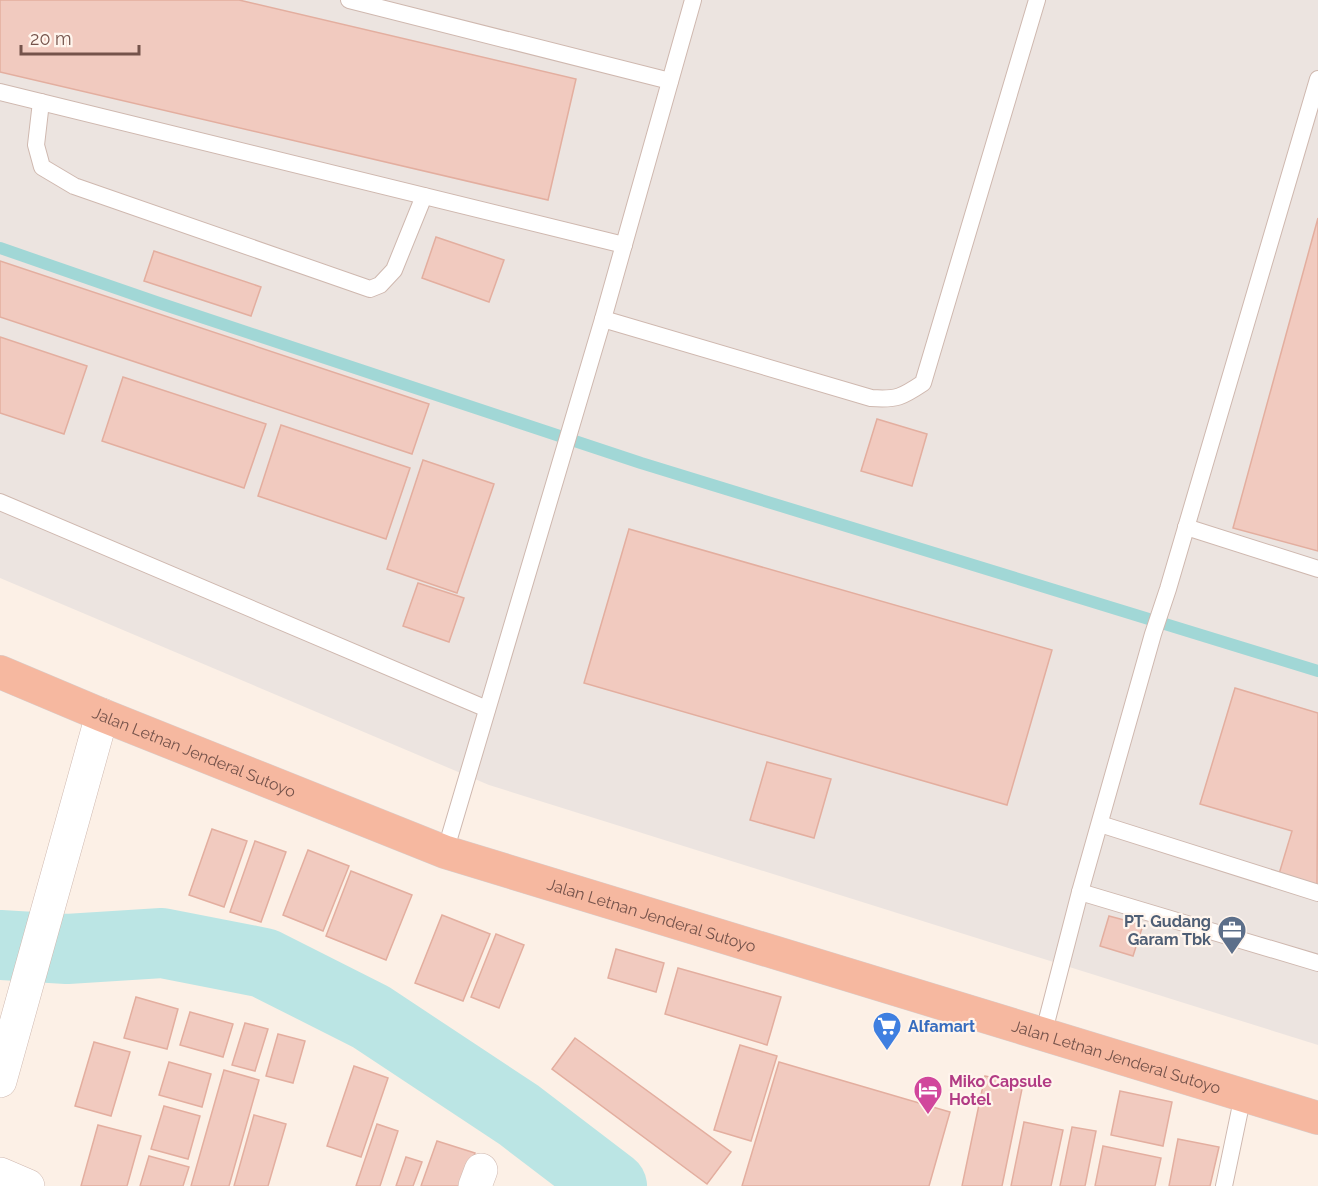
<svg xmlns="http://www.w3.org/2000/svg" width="1318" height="1186" font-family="Raleway,sans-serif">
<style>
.industrial{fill:#ece4e0}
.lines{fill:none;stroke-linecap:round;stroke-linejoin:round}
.stream{stroke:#a1d7d6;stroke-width:12}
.river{stroke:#bbe5e4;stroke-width:70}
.building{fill:#f1cabf;stroke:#e3ae9f;stroke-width:1.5}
.service-casing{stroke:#cfb8af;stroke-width:18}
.minor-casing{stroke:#cfb8af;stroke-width:34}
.trunk-casing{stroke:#d8cfcd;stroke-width:34}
.service{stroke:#fff;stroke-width:16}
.minor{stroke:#fff;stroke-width:33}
.trunk{stroke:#f6b8a0;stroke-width:33}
.labels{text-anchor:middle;stroke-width:4.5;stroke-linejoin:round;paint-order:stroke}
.street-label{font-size:16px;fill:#75534b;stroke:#fff5ed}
.service-label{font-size:16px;font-weight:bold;fill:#4e5e75;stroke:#fff5ed;text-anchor:end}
.shop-label{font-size:16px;font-weight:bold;fill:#366cbe;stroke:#fff5ed;text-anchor:start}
.hotel-label{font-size:16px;font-weight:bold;fill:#b23c85;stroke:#fff5ed;text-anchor:start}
</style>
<rect width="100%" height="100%" fill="#fcf0e6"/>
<path class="industrial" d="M0,0H1318V1045L489,785L0,578Z"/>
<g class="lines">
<path class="stream" d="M0,248L159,303L641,463L1318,671"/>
<path class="river" d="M0,945L67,949L162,943L264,963L371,1017L519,1115L612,1186"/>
</g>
<g class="building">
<path d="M0,0H239L576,79L548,200L0,72Z"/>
<path d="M1318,218V551L1233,528Z"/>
<path d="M436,237L504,260L489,302L422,278Z"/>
<path d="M154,251L261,287L251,316L144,281Z"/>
<path d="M0,261L429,404L412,454L0,317Z"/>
<path d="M0,337L87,366L64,434L0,413Z"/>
<path d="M123,377L266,424L244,488L102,441Z"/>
<path d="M877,419L927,434L912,486L861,471Z"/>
<path d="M281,425L410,468L386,539L258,496Z"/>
<path d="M423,460L494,484L457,593L387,569Z"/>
<path d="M629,529L1052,650L1007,805L584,683Z"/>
<path d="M418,583L464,598L449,642L403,626Z"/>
<path d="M1235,688L1318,713L1317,886L1279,874L1292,831L1200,804Z"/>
<path d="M767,762L831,779L814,838L750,820Z"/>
<path d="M212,829L247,841L224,907L189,895Z"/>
<path d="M255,841L286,852L261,922L230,912Z"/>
<path d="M308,850L349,866L323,931L283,915Z"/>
<path d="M351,871L412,895L386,960L326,936Z"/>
<path d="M442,915L490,934L463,1001L415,983Z"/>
<path d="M1109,916L1143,925L1133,956L1100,946Z"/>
<path d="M496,934L524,945L499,1008L471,997Z"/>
<path d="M616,949L664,963L656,992L608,978Z"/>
<path d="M678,968L781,997L767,1045L665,1014Z"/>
<path d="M136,997L178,1009L167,1049L124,1038Z"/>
<path d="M190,1012L233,1024L223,1057L180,1045Z"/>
<path d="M245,1023L268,1029L255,1071L232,1065Z"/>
<path d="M278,1034L305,1041L293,1083L266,1076Z"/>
<path d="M575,1038L731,1152L707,1184L552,1069Z"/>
<path d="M94,1042L130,1052L111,1116L75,1106Z"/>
<path d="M740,1045L777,1056L751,1141L714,1130Z"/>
<path d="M169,1062L211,1074L202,1107L159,1095Z"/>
<path d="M779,1062L950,1112L929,1186H742Z"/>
<path d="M354,1066L388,1078L361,1157L327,1146Z"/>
<path d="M224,1070L259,1080L229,1186H191Z"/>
<path d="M985,1076L1023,1084L1002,1186H962Z"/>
<path d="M1120,1091L1172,1102L1163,1146L1111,1135Z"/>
<path d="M164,1106L200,1116L188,1159L151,1149Z"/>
<path d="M254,1115L286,1124L268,1186H234Z"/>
<path d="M1024,1122L1063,1130L1051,1186H1011Z"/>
<path d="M377,1124L398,1131L380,1186H356Z"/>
<path d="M98,1125L141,1136L127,1186H81Z"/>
<path d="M1072,1127L1096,1131L1085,1186H1060Z"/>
<path d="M1178,1139L1219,1147L1210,1186H1169Z"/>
<path d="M437,1141L475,1153L464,1186H421Z"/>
<path d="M1103,1146L1161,1158L1155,1186H1095Z"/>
<path d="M149,1156L189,1167L183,1186H140Z"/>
<path d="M406,1157L422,1162L413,1186H396Z"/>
</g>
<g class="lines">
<g class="service-casing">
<g id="service">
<path d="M349,0L670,81"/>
<path d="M0,92L624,245"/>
<path d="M41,102L36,145L42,167L74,186L370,289L380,285L394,270L424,196"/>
<path d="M603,319L871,398C897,400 902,397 923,383L1037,0"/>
<path d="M0,502L487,709"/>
<path d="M1186,527L1318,569"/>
<path d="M1100,824L1318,893"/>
<path d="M445,852L603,319L693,0"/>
<path d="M1080,892L1318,963"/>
<path d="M1043,1035L1080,892L1153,634L1168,589L1318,79"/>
<path d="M1224,1186L1243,1095"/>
</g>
</g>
<g class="minor-casing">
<g id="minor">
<path d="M0,1081L102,715"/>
<path d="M0,1174L28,1186"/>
<path d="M475,1186L481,1170"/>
</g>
</g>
<g class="trunk-casing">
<g id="trunk">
<path id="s1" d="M0,672L102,715L445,852L1318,1118"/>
</g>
</g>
<use href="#service" class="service"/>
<use href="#minor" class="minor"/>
<use href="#trunk" class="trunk"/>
</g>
<defs>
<g id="office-pin" transform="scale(1.5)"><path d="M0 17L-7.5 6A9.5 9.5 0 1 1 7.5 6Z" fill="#5c6f8a" stroke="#fff5ed"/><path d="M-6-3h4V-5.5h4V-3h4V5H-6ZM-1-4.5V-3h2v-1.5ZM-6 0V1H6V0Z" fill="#fff"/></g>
<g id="supermarket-pin" transform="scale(1.5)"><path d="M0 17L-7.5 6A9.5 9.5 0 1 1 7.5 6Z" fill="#3f7fe0" stroke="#fff5ed"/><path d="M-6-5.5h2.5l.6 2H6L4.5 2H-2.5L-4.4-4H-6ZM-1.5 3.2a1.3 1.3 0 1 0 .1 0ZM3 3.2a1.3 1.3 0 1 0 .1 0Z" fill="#fff"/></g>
<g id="hotel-pin" transform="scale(1.5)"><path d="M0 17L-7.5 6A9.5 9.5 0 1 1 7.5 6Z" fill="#d1479c" stroke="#fff5ed"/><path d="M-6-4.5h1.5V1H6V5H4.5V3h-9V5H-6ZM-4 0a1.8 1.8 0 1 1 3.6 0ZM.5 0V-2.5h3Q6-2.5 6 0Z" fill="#fff"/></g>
</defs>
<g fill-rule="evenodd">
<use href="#office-pin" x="1232" y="930"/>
<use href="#supermarket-pin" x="887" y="1026"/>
<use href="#hotel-pin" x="928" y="1090"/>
</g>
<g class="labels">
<g class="street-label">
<text dy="6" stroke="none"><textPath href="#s1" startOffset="210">Jalan Letnan Jenderal Sutoyo</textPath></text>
<text dy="6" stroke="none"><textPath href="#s1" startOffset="696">Jalan Letnan Jenderal Sutoyo</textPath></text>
<text dy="6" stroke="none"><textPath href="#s1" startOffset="1182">Jalan Letnan Jenderal Sutoyo</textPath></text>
</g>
<g class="service-label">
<text x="1211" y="927">PT. Gudang<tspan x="1211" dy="18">Garam Tbk</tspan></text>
</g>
<g class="shop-label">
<text x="908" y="1032">Alfamart</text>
</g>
<g class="hotel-label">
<text x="949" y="1087">Miko Capsule<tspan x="949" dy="18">Hotel</tspan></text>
</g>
</g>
<path d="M21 45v9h118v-9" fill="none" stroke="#75534b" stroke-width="3"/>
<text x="30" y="45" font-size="18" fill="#75534b" stroke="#fff5ed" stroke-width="4.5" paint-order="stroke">20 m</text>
</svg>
